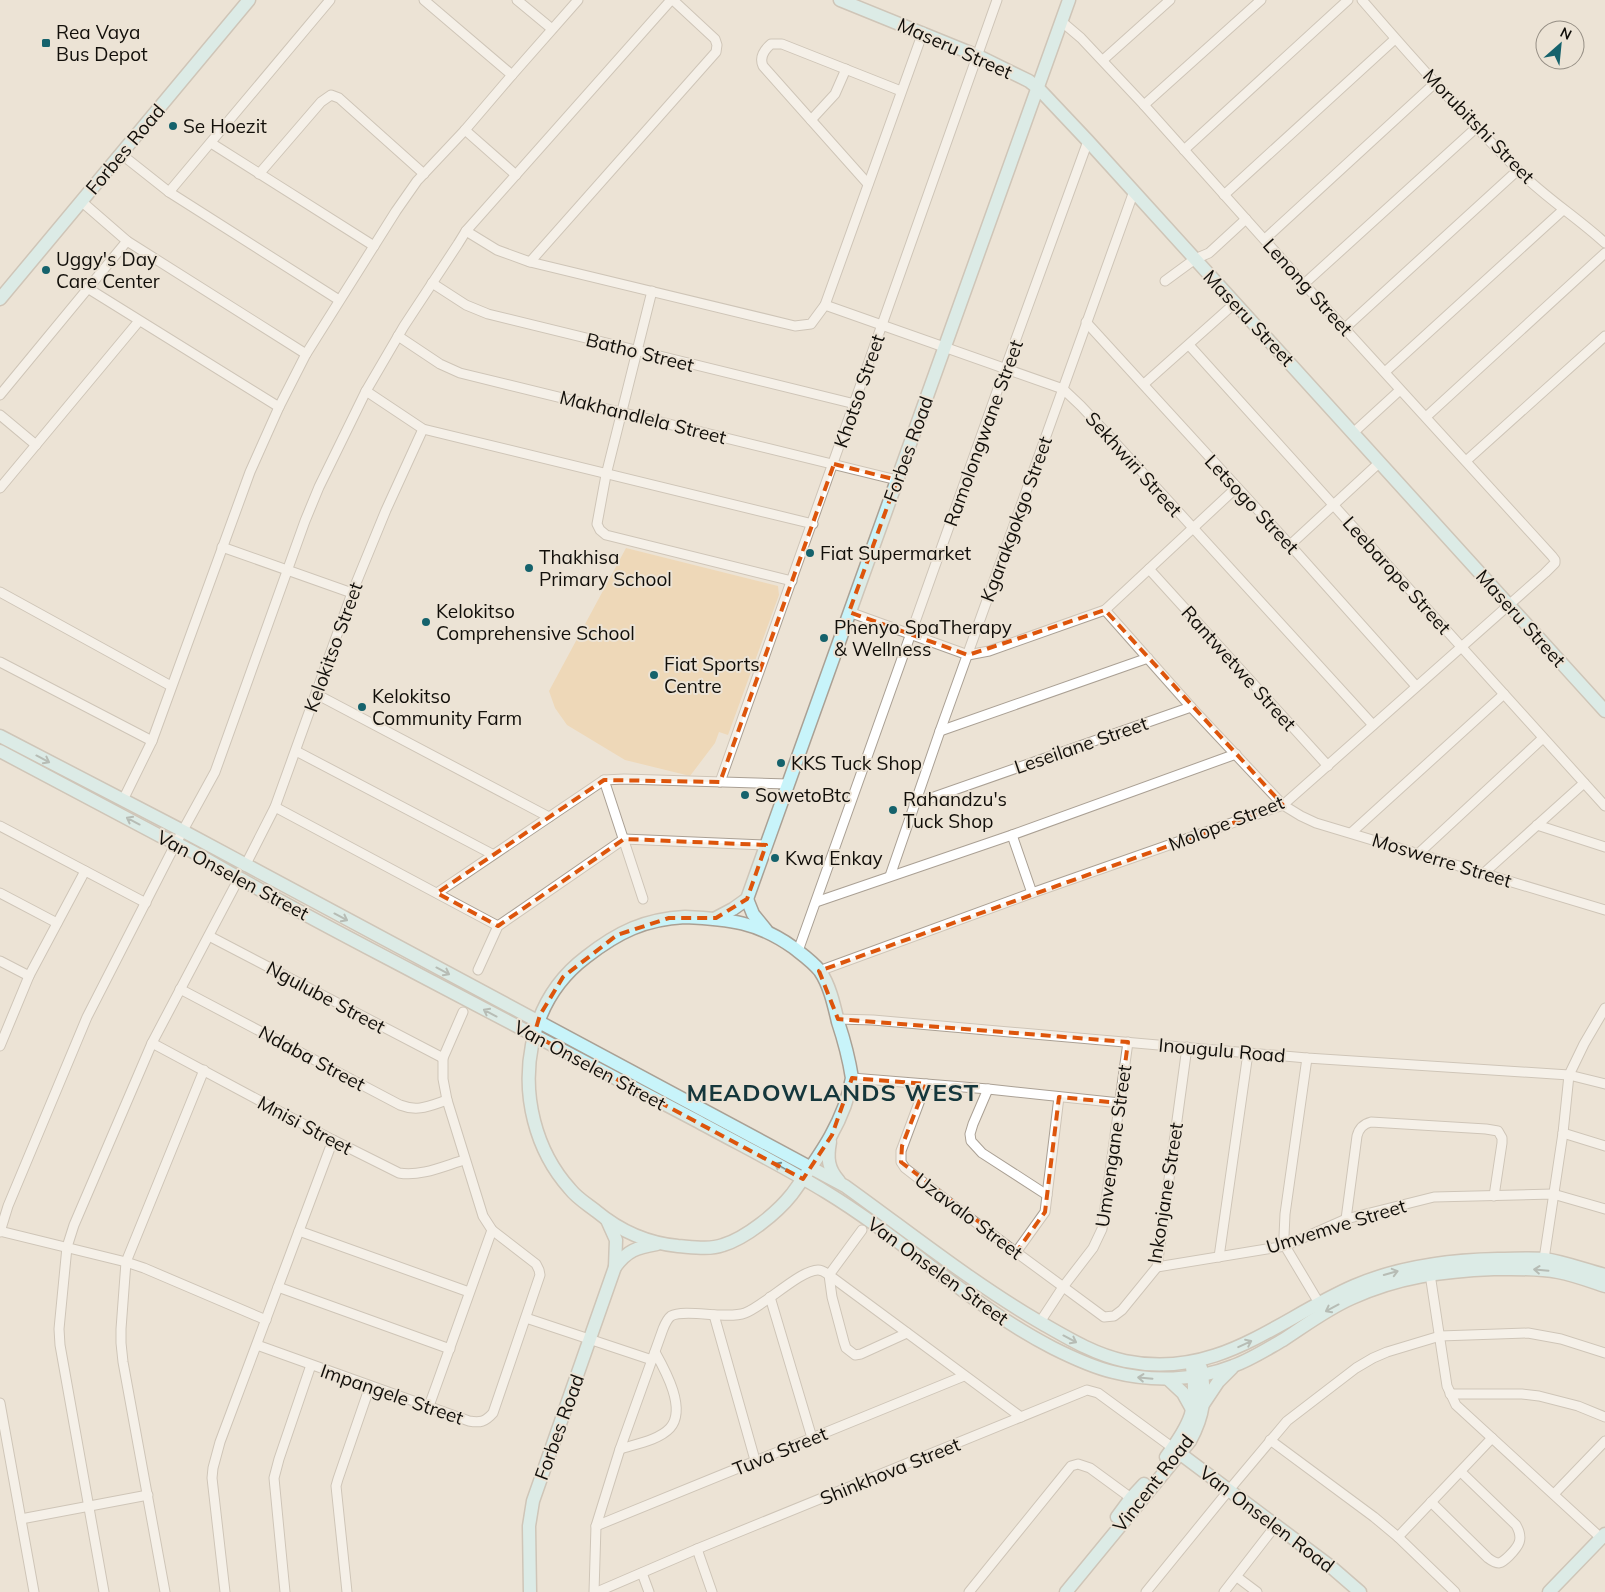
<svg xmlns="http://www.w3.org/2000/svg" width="1605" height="1592" font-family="Mulish,sans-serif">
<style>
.green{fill:#f0ca95}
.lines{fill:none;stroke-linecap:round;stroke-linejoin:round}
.street-casing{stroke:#aaa094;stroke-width:11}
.secondary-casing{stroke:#aaa094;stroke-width:15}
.street{stroke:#fff;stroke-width:9}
.secondary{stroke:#c8f4fa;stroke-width:12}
.oneway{stroke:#768d8e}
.marked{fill:none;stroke:#dd550c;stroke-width:4;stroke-dasharray:10 6;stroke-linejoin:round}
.poi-dot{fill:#15626c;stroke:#ece3d5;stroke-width:2}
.labels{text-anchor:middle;stroke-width:4;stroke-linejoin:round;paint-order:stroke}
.poi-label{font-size:19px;fill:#120f0a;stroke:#ece3d5;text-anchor:start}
.street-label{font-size:19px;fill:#120f0a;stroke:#ece3d5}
.district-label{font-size:24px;font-weight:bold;letter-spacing:1px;fill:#15373c;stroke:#ece3d5}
</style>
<rect width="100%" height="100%" fill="#ece3d5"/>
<path class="green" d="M626,548L778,586L779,595L728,735L719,732L715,743L690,776L625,760L567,725L555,708L549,691Z"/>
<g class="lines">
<g class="street-casing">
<g id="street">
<path d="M424,0L512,75"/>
<path d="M517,0L552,29"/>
<path d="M1362,0C1412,58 1463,115 1517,169C1544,197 1577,217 1605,243"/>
<path d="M1103,60L1170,0"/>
<path d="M1144,105L1261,0"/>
<path d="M811,120L835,94L846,69"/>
<path d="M465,130L516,175"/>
<path d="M211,143L374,246"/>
<path d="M1184,150L1348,0"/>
<path d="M121,154L169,192L339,300"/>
<path d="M259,174L321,102L331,95L339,98L424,174"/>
<path d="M868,184L763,66C759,57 764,50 771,44H782L901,91"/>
<path d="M169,192L330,0"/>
<path d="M1224,195L1395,39"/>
<path d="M81,201L127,241L306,354"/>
<path d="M466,231L497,250L530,262L795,326L811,324L825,305L923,32"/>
<path d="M1265,239L1435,83"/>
<path d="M530,262L716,52L717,45L715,39L673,0"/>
<path d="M1165,281L1195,259L1209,253L1246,219"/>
<path d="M432,283L466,305L488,314L855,404"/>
<path d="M1304,284L1477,127"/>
<path d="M89,289L279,407"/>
<path d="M652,291L606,475L597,524L600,530L606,535L792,581"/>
<path d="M825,305L1063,389L1081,406L1111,438L1373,725"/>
<path d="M1086,322L1290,545L1416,686"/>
<path d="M1345,328L1518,170"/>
<path d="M398,336L440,364L460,373L897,480"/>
<path d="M1189,345L1605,806"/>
<path d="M1385,372L1563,210"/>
<path d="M1144,384L1235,303"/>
<path d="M366,391L423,429L813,524"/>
<path d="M0,395L127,241"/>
<path d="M0,415L36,445"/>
<path d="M1426,417L1605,253"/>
<path d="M1353,433L1400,390"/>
<path d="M1466,461L1605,336"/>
<path d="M0,488L139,321"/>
<path d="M1290,545L1380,462"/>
<path d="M222,547L352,593"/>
<path d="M1149,569L1328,766"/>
<path d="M0,592L171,686"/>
<path d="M1105,610L1191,707L1283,805L1301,816L1316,823L1605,910"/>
<path d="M849,612L968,655L989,651L1105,610L1236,488"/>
<path d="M0,662L152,741"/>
<path d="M316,694L549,817"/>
<path d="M940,731L1148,658"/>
<path d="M296,751L492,854"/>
<path d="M604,780L643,899"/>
<path d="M720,782L997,0"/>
<path d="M123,800L152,741L250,472L279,407L306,354L396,211L417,181L465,130L512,75L578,0"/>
<path d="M914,804L1191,707"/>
<path d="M275,807L498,926"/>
<path d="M1537,825L1605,847"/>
<path d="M0,826L146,903"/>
<path d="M1351,833L1504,694"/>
<path d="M1012,835L1032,893"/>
<path d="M1419,853L1543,738"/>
<path d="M245,866L275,807L352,593L386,510L423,429"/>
<path d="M1484,873L1584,783"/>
<path d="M890,876L940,731L1134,191"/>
<path d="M0,893L57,923"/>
<path d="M437,893L604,780L624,779L788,784"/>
<path d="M816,902L1012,835L1236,754"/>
<path d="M209,936L443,1058"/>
<path d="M798,951L1005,369L1088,141"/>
<path d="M0,961L29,976"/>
<path d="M478,970L498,926L624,839L766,845"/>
<path d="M819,971L1032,893L1283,805L1545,573L1555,563V560L1552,556L1304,284L1144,105L1081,38L1061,21"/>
<path d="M180,989L400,1105C418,1112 429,1106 447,1100"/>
<path d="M838,1019L873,1020L1307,1058L1569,1075L1605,1084"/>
<path d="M152,1043L333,1140L399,1173C420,1177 444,1166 464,1160"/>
<path d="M0,1046L29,976L85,871"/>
<path d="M1307,1058L1285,1214L1284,1236L1285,1246L1319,1303"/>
<path d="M852,1078L988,1089L1120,1103"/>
<path d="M926,1084L901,1151V1162L905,1168L959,1210L1104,1317L1114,1316L1122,1310L1157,1267L1187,1047"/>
<path d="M988,1089L973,1124L970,1134L971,1141L982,1153L1047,1195"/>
<path d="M1563,1133L1605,1146"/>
<path d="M1346,1219L1357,1136C1359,1128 1363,1124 1371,1122L1486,1129L1498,1131L1502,1138V1143L1494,1196"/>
<path d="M862,1230L829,1275L832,1297L844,1342L846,1348L855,1355L861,1354L907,1333"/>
<path d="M0,1231L126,1262L144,1268L266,1320"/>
<path d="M299,1231L469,1292"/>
<path d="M0,1232L8,1206L87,1017L176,843L215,772L305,521L319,487L366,391L404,326L458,244L466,231L671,0"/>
<path d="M1017,1251L1045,1212L1059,1097"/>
<path d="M1219,1257L1248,1053"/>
<path d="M1544,1259L1563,1133L1569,1075L1584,1044L1605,1008"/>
<path d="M1157,1267L1285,1246L1346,1219L1434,1197L1553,1194L1605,1209"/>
<path d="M1430,1274L1447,1386L1456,1405L1601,1538"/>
<path d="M278,1287L450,1349"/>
<path d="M770,1297L812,1438"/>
<path d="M714,1315L755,1460"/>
<path d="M526,1318L652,1360"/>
<path d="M1040,1322L1063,1287L1093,1248L1102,1229L1128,1042"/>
<path d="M257,1345L469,1421C480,1423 485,1422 493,1413L540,1275L539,1270L536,1264L492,1230L483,1216L447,1100L443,1079V1058L463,1012"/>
<path d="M1450,1394H1522L1539,1396L1578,1406L1605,1417"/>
<path d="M0,1403L34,1592"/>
<path d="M429,1406L492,1230"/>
<path d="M1270,1440L1374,1517L1398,1537L1455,1592"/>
<path d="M620,1449C636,1444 659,1440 670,1428C687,1409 665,1370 655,1352"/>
<path d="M1554,1494L1605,1441"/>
<path d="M1431,1502L1488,1558C1492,1561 1495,1563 1499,1563C1503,1562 1506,1559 1509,1556C1519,1546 1524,1539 1516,1525L1461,1472"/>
<path d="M21,1519L148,1495"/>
<path d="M596,1526L964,1376"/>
<path d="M1398,1537L1492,1438"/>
<path d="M697,1549L712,1592"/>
<path d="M642,1573L649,1592"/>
<path d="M1237,1577L1257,1592"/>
<path d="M104,1592L60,1345L59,1329L67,1247L74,1225L152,1043L239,878"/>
<path d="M165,1592L123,1362L121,1343V1329L126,1262L204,1070"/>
<path d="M225,1592L212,1478L213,1468L220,1442L333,1140"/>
<path d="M285,1592L274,1478L279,1459L311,1365"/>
<path d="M347,1592L336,1486L338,1479L370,1386"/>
<path d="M594,1592L596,1526L620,1449L663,1329C665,1324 667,1319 671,1316C685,1308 726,1320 745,1313C764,1306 800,1270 818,1270C823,1270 826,1273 829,1275L1021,1417"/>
<path d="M597,1592L697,1549L1087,1390L1098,1393L1173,1448"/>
<path d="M969,1592L1071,1466L1078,1464L1090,1468L1131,1498"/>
<path d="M1146,1592L1229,1490L1287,1421L1356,1368L1373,1358L1387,1352L1440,1336L1528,1333L1561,1339L1605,1353"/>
<path d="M1224,1592L1276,1525"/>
</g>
</g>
<g class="secondary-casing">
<g id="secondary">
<path d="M840,0L978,56L1029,81L1038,88L1088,141L1605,711"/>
<path d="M0,299L249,0"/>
<path d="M0,736L183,831L830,1178L845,1186C909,1232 970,1281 1038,1321C1066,1337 1093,1354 1125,1361C1218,1380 1276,1320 1354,1286C1400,1266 1449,1260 1498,1259C1513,1259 1529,1258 1544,1259C1565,1262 1585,1270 1605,1275"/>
<path d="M0,751L162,837C190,848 215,865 241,879C297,911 355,941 412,971C508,1022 603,1071 699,1122C741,1145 785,1167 826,1192C905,1240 971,1306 1053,1348C1073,1358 1092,1367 1113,1372C1152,1382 1195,1381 1233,1366C1250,1360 1267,1349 1283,1340C1306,1325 1327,1309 1352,1298C1398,1277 1443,1271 1494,1269C1515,1269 1537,1268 1558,1272C1574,1275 1590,1281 1605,1286"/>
<path d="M747,899L753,914L766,930"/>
<path d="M685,917C729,919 758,922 794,948C803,955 813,962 820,971C830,986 834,1005 838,1022C844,1040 849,1059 852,1078C845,1122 817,1159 792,1194C777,1213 746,1238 723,1245C709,1250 692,1247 678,1246C646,1243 620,1231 596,1211C587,1204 577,1198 570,1189C535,1150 522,1095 532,1045C539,1009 557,979 586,957C618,932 645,919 685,917Z"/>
<path d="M716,918L733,909L747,899L1069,0"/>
<path d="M830,1142C827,1158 828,1169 839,1181"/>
<path d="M615,1267C628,1250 636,1248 657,1244"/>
<path d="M1168,1379L1183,1393L1193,1411"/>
<path d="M1204,1403L1218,1382L1232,1368"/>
<path d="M1174,1449L1330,1566L1360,1592"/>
<path d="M1166,1457C1190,1425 1199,1408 1192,1367"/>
<path d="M1117,1517L1131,1498L1144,1484"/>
<path d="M530,1592L529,1526L533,1501L615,1267L616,1240L607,1220"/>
<path d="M1066,1592L1190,1441C1204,1415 1206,1397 1201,1368"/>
<path d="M1549,1592L1605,1534"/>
</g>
</g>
<use href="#street" class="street"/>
<use href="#secondary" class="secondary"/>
</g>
<defs><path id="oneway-shaft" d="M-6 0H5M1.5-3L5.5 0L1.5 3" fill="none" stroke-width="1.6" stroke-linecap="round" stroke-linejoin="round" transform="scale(1.25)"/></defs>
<g class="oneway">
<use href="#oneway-shaft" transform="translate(43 759) rotate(28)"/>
<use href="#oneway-shaft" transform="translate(133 821) rotate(-152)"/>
<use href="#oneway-shaft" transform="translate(341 917) rotate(28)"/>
<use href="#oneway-shaft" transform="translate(443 971) rotate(28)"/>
<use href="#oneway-shaft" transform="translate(490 1013) rotate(-152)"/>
<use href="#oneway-shaft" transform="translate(781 1167) rotate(-151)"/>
<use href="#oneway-shaft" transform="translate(1541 1270) rotate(-175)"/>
<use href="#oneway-shaft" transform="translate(1391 1273) rotate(-16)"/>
<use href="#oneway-shaft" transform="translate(1332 1308) rotate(152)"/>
<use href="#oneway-shaft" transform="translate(1070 1339) rotate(28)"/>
<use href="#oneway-shaft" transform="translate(1245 1344) rotate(-25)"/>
<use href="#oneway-shaft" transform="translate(1145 1378) rotate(-175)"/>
</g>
<path d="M0 0H1605V1592H0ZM834,464L897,480L849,612L968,655L1105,610L1283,805L819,971L838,1019L1128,1042L1120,1103L1059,1097L1045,1212L1017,1251L901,1162L902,1146L926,1084L852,1078L832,1135L803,1179L534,1035L540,1015L563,977L617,935L669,918H716L747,899L766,845L624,839L498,926L437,893L604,780L720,782Z" fill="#ece3d5" fill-opacity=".55" fill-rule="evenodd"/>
<path class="marked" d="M834,464L897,480L849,612L968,655L1105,610L1283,805L819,971L838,1019L1128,1042L1120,1103L1059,1097L1045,1212L1017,1251L901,1162L902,1146L926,1084L852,1078L832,1135L803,1179L534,1035L540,1015L563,977L617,935L669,918H716L747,899L766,845L624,839L498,926L437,893L604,780L720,782Z"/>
<g class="poi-dot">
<rect x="41" y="38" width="10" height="10" rx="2.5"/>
<circle cx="173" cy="126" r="5"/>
<circle cx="46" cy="270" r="5"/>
<circle cx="810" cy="553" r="5"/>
<circle cx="529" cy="568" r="5"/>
<circle cx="426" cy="622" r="5"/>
<circle cx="824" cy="638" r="5"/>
<circle cx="654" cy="675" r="5"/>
<circle cx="362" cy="707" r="5"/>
<circle cx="781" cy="763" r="5"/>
<circle cx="745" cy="795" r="5"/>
<circle cx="893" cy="810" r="5"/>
<circle cx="775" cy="858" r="5"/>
</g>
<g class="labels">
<g class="poi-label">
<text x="56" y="39">Rea Vaya<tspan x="56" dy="22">Bus Depot</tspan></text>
<text x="183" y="133">Se Hoezit</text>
<text x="56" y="266">Uggy's Day<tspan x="56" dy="22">Care Center</tspan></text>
<text x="820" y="560">Fiat Supermarket</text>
<text x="539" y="564">Thakhisa<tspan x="539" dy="22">Primary School</tspan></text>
<text x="436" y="618">Kelokitso<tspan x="436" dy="22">Comprehensive School</tspan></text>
<text x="834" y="634">Phenyo SpaTherapy<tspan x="834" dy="22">&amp; Wellness</tspan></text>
<text x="664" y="671">Fiat Sports<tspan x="664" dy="22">Centre</tspan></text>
<text x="372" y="703">Kelokitso<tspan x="372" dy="22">Community Farm</tspan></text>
<text x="791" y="770">KKS Tuck Shop</text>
<text x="755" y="802">SowetoBtc</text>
<text x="903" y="806">Rahandzu's<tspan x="903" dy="22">Tuck Shop</tspan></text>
<text x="785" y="865">Kwa Enkay</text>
</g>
<g class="street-label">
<text transform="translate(955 48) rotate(24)" y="7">Maseru Street</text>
<text transform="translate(1479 126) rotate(46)" y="7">Morubitshi Street</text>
<text transform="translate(125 149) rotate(-50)" y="7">Forbes Road</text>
<text transform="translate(1308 287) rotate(48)" y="7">Lenong Street</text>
<text transform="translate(1249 318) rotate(47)" y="7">Maseru Street</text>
<text transform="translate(640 352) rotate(14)" y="7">Batho Street</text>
<text transform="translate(859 391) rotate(-71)" y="7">Khotso Street</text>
<text transform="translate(643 417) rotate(14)" y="7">Makhandlela Street</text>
<text transform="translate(983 433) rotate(-70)" y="7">Ramolongwane Street</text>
<text transform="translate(908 449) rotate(-70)" y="7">Forbes Road</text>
<text transform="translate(1134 464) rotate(48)" y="7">Sekhwiri Street</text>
<text transform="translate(1252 504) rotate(47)" y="7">Letsogo Street</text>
<text transform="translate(1016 519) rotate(-70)" y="7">Kgarakgokgo Street</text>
<text transform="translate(1397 575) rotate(48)" y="7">Leebarope Street</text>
<text transform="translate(1521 618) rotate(48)" y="7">Maseru Street</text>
<text transform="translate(333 647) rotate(-70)" y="7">Kelokitso Street</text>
<text transform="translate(1239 668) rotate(48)" y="7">Rantwetwe Street</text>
<text transform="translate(1081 745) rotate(-19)" y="7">Leseilane Street</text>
<text transform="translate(1226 823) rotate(-21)" y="7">Molope Street</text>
<text transform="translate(1442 860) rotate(17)" y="7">Moswerre Street</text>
<text transform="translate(233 875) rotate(28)" y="7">Van Onselen Street</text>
<text transform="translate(326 997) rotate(28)" y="7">Ngulube Street</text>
<text transform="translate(1222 1050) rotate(5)" y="7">Inougulu Road</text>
<text transform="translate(312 1058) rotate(28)" y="7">Ndaba Street</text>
<text transform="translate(590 1065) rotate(28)" y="7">Van Onselen Street</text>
<text transform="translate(305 1125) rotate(28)" y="7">Mnisi Street</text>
<text transform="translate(1113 1146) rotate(-82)" y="7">Umvengane Street</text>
<text transform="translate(1165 1193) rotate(-81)" y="7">Inkonjane Street</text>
<text transform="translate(969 1216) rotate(37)" y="7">Uzavalo Street</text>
<text transform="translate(1336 1226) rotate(-17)" y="7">Umvemve Street</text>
<text transform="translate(938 1271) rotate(36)" y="7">Van Onselen Street</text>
<text transform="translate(392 1394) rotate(19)" y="7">Impangele Street</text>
<text transform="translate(559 1427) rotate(-70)" y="7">Forbes Road</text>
<text transform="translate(780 1451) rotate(-22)" y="7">Tuva Street</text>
<text transform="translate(890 1471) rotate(-22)" y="7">Shinkhova Street</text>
<text transform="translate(1153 1483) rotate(-52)" y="7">Vincent Road</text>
<text transform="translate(1267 1519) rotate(37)" y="7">Van Onselen Road</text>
</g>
<g class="district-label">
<text x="833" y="1101">MEADOWLANDS WEST</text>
</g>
</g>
<g transform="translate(1560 45) rotate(27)"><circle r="24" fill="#ece3d5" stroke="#958e84"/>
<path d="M0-4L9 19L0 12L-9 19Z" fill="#15626c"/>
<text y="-8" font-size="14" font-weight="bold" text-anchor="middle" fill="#120f0a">N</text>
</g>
</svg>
